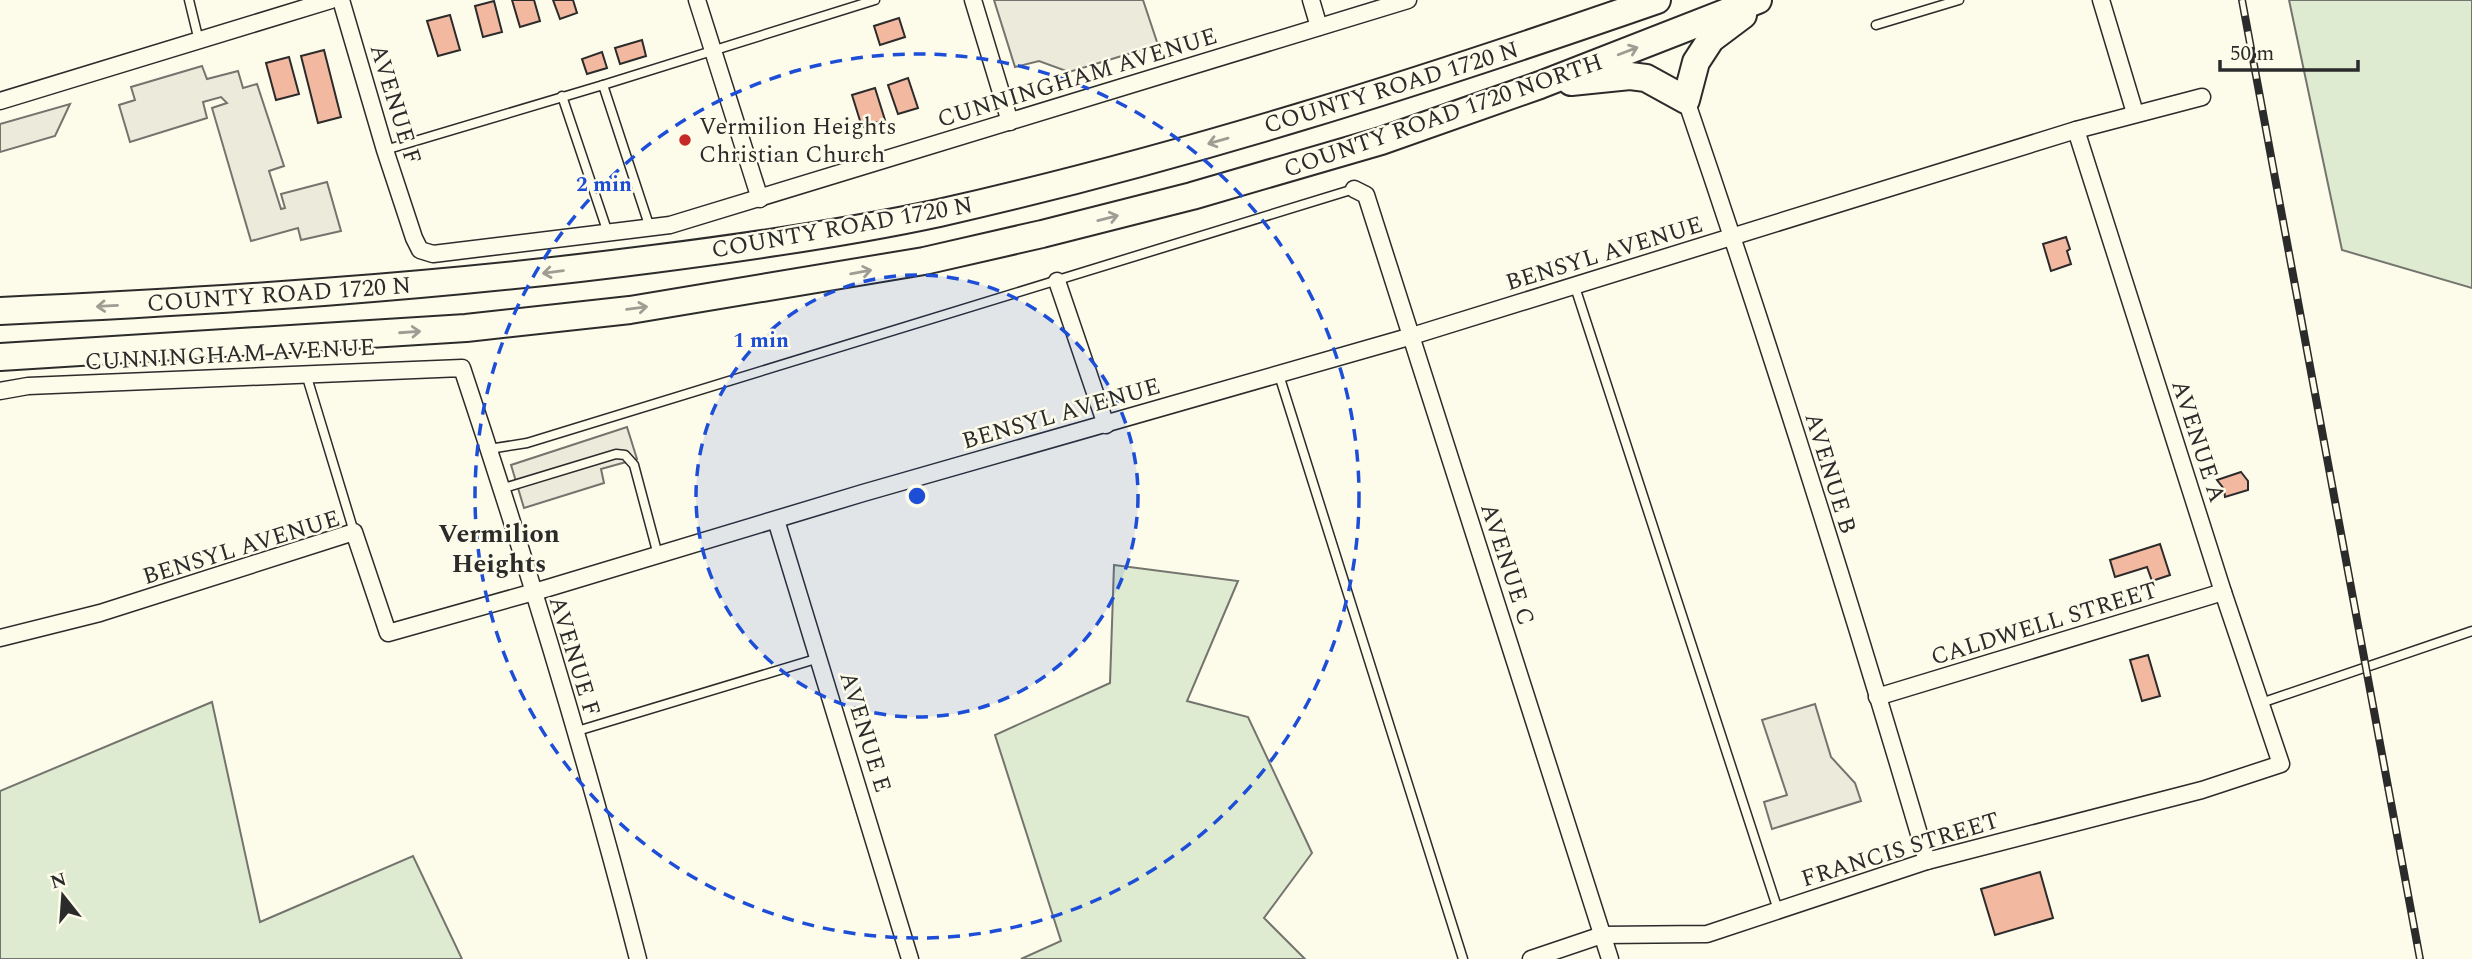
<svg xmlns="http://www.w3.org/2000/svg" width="2472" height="959" font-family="Spectral,serif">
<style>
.green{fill:#deebd1;stroke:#74746e;stroke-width:2}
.parking{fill:#eceadb;stroke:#74746e;stroke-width:2}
.building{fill:#f2b8a0;stroke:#2b2b2b;stroke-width:2}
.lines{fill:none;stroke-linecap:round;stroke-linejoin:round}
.service-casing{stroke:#2b2b2b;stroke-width:11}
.minor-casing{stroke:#2b2b2b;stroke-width:19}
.primary-casing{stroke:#2b2b2b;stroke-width:30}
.service{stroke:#fdfbea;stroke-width:8}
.minor{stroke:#fdfbea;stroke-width:16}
.primary{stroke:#fdfbea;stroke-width:26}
.rail-casing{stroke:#2b2b2b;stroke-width:8}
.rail{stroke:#fdfbea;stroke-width:5;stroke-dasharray:16;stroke-linecap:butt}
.oneway{stroke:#9e9d94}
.ring{fill:none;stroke:#1d4ed8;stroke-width:3.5;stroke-dasharray:12 9}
.poi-dot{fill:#c62828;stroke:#fdfbea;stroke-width:2.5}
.labels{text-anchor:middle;stroke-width:5;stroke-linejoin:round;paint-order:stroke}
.street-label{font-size:24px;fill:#2b2b2b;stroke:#fdfbea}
.poi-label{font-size:24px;fill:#2b2b2b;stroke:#fdfbea;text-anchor:start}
.neighbourhood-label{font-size:26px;font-weight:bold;fill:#2b2b2b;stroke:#fdfbea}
.centre{fill:#1d4ed8;stroke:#fdfbea;stroke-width:3.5}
.ring-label{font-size:21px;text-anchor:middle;font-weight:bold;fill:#1d4ed8;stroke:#fdfbea;stroke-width:5;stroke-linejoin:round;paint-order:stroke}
</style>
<rect width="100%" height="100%" fill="#fdfbea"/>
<g class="green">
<path d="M2289,0H2472V288L2342,250Z"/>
<path d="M1114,565L1238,581L1187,701L1248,717L1312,853L1264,918L1305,959H1021L1061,941L995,735L1110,683Z"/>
<path d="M212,702L260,922L413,856L462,959H0V791Z"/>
</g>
<g class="parking">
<path d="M994,0H1143L1158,45L1069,72L1039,61L1015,67Z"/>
<path d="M202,66L207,79L238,71L243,88L257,84L284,166L269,171L281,209L285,208L281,194L327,182L341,231L301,240L298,228L251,241L212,108L227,103L221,97L203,102L207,118L130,142L119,105L135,100L131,87Z"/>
<path d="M70,104L55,136L0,152V124Z"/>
<path d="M627,427L637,459L601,469L604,483L524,508L511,465Z"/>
<path d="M1815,704L1831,757L1855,783L1861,801L1772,829L1764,802L1787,795L1762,720Z"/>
</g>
<g class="building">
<path d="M512,0H534L540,21L520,27Z"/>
<path d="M553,0H573L577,13L560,19Z"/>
<path d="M494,1L502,32L483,37L475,6Z"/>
<path d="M450,15L460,50L438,56L427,21Z"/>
<path d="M899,18L905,37L880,45L874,26Z"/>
<path d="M642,40L646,56L620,64L615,48Z"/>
<path d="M324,50L341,117L318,123L301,56Z"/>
<path d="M602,52L607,68L587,74L582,59Z"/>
<path d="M289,57L299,94L276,100L266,63Z"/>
<path d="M908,78L918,108L898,114L888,85Z"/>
<path d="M875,88L885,120L862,127L852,95Z"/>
<path d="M2066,237L2070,249L2067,251L2071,264L2051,271L2043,244Z"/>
<path d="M2241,472L2248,481V490L2225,497L2224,489L2217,480Z"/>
<path d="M2160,544L2170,575L2152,581L2147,567L2115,577L2110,560Z"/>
<path d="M2148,655L2160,696L2142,701L2130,660Z"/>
<path d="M2040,872L2053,918L1995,935L1981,889Z"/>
</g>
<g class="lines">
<g class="service-casing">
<g id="service">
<path d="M189,0L199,41"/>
<path d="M1876,25L1959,0"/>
<path d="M603,85L650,228"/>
<path d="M562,96L608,233"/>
<path d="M385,150L603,85L875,0"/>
<path d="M1575,287L1778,910"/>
<path d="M306,374L354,532"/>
<path d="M1279,375L1463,959"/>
<path d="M489,449L527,443L1354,189"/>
<path d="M501,489L616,454L625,455L634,465L658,555"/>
<path d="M2261,703L2472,631"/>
<path d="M574,732L819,658"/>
</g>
</g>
<g class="minor-casing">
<g id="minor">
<path d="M341,0L385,150L414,238L420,250L433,254L670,225L1408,0"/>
<path d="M697,0L760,199"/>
<path d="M973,0L1010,122"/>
<path d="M1311,0L1319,27"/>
<path d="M2101,0L2135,113"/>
<path d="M1686,100C1772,352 1852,606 1927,861"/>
<path d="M0,101L331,0"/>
<path d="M1354,189L1366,195L1610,959"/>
<path d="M1057,281L1106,425"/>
<path d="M0,391L28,386L462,368C527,563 587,760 638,959"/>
<path d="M776,520L910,959"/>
<path d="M0,638L100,613L354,532L388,633L548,588L863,493L1412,336L2076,130L2202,97"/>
<path d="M1877,697L2223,592"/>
<path d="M1531,959L1602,935L1707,934L1927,861L2202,790L2281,764L2223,592L2076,130"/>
</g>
</g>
<g class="primary-casing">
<g id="primary">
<path d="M1571,82L1630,76L1646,78L1686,100L1696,62L1711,39L1743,15"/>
<path d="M0,311C218,301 436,287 653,259C747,247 846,233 939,213C1183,158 1421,82 1657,0"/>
<path d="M0,357L466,328L630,310L924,261L1042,234L1192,196L1381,141L1540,85L1758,0"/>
</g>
</g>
<use href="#service" class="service"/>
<use href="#minor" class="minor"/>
<use href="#primary" class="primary"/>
<g class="rail-casing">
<path id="rail" d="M2242,0L2420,959"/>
</g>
<use href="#rail" class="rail"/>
</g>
<defs><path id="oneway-shaft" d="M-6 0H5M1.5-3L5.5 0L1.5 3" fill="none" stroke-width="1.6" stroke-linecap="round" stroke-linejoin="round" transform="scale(1.75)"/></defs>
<g class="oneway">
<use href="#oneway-shaft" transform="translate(1628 51) rotate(-21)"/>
<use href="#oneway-shaft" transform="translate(1218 141) rotate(164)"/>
<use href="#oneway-shaft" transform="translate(1108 218) rotate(-14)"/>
<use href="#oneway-shaft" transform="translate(553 272) rotate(173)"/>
<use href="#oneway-shaft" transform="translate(861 272) rotate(-10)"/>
<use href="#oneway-shaft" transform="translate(107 306) rotate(177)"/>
<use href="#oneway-shaft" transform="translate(637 308) rotate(-8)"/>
<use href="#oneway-shaft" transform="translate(410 332) rotate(-4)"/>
</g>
<circle cx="917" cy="496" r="221" fill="#1d4ed8" fill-opacity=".12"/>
<g class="ring">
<circle cx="917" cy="496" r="221"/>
<circle cx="917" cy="496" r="442"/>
</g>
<circle class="poi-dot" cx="685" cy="140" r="7"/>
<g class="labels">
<g class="street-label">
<text transform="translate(1077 77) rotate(-17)" y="8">CUNNINGHAM AVENUE</text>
<text transform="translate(1391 87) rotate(-17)" y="8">COUNTY ROAD 1720 N</text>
<text transform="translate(396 104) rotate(73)" y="8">AVENUE F</text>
<text transform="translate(1443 115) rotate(-19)" y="8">COUNTY ROAD 1720 NORTH</text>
<text transform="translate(842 227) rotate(-10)" y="8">COUNTY ROAD 1720 N</text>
<text transform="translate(1604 253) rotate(-17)" y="8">BENSYL AVENUE</text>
<text transform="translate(279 294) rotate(-4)" y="8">COUNTY ROAD 1720 N</text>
<text transform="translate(230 354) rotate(-3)" y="8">CUNNINGHAM AVENUE</text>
<text transform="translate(1061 413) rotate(-16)" y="8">BENSYL AVENUE</text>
<text transform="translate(2199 441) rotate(72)" y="8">AVENUE A</text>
<text transform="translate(1831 473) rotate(73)" y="8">AVENUE B</text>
<text transform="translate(241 547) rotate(-17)" y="8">BENSYL AVENUE</text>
<text transform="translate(1508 564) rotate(72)" y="8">AVENUE C</text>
<text transform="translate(2044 623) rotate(-17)" y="8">CALDWELL STREET</text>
<text transform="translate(575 656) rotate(73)" y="8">AVENUE F</text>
<text transform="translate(866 732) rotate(73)" y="8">AVENUE E</text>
<text transform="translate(1900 849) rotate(-17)" y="8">FRANCIS STREET</text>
</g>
<g class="poi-label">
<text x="699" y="134">Vermilion Heights<tspan x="699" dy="28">Christian Church</tspan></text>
</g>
<g class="neighbourhood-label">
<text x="499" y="542">Vermilion<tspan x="499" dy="30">Heights</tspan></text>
</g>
</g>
<circle cx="917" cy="496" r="10" class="centre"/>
<g class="ring-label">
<text x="604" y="191">2 min</text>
<text x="761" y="347">1 min</text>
</g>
<g transform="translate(63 896) rotate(343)" stroke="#fdfbea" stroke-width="5" paint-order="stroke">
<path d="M0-5L12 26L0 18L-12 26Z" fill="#2b2b2b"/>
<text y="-10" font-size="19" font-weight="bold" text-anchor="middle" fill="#2b2b2b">N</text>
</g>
<path d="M2220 60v10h138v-10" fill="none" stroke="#2b2b2b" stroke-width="3.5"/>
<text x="2230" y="60" font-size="21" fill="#2b2b2b" stroke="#fdfbea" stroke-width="5" paint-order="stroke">50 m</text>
</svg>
